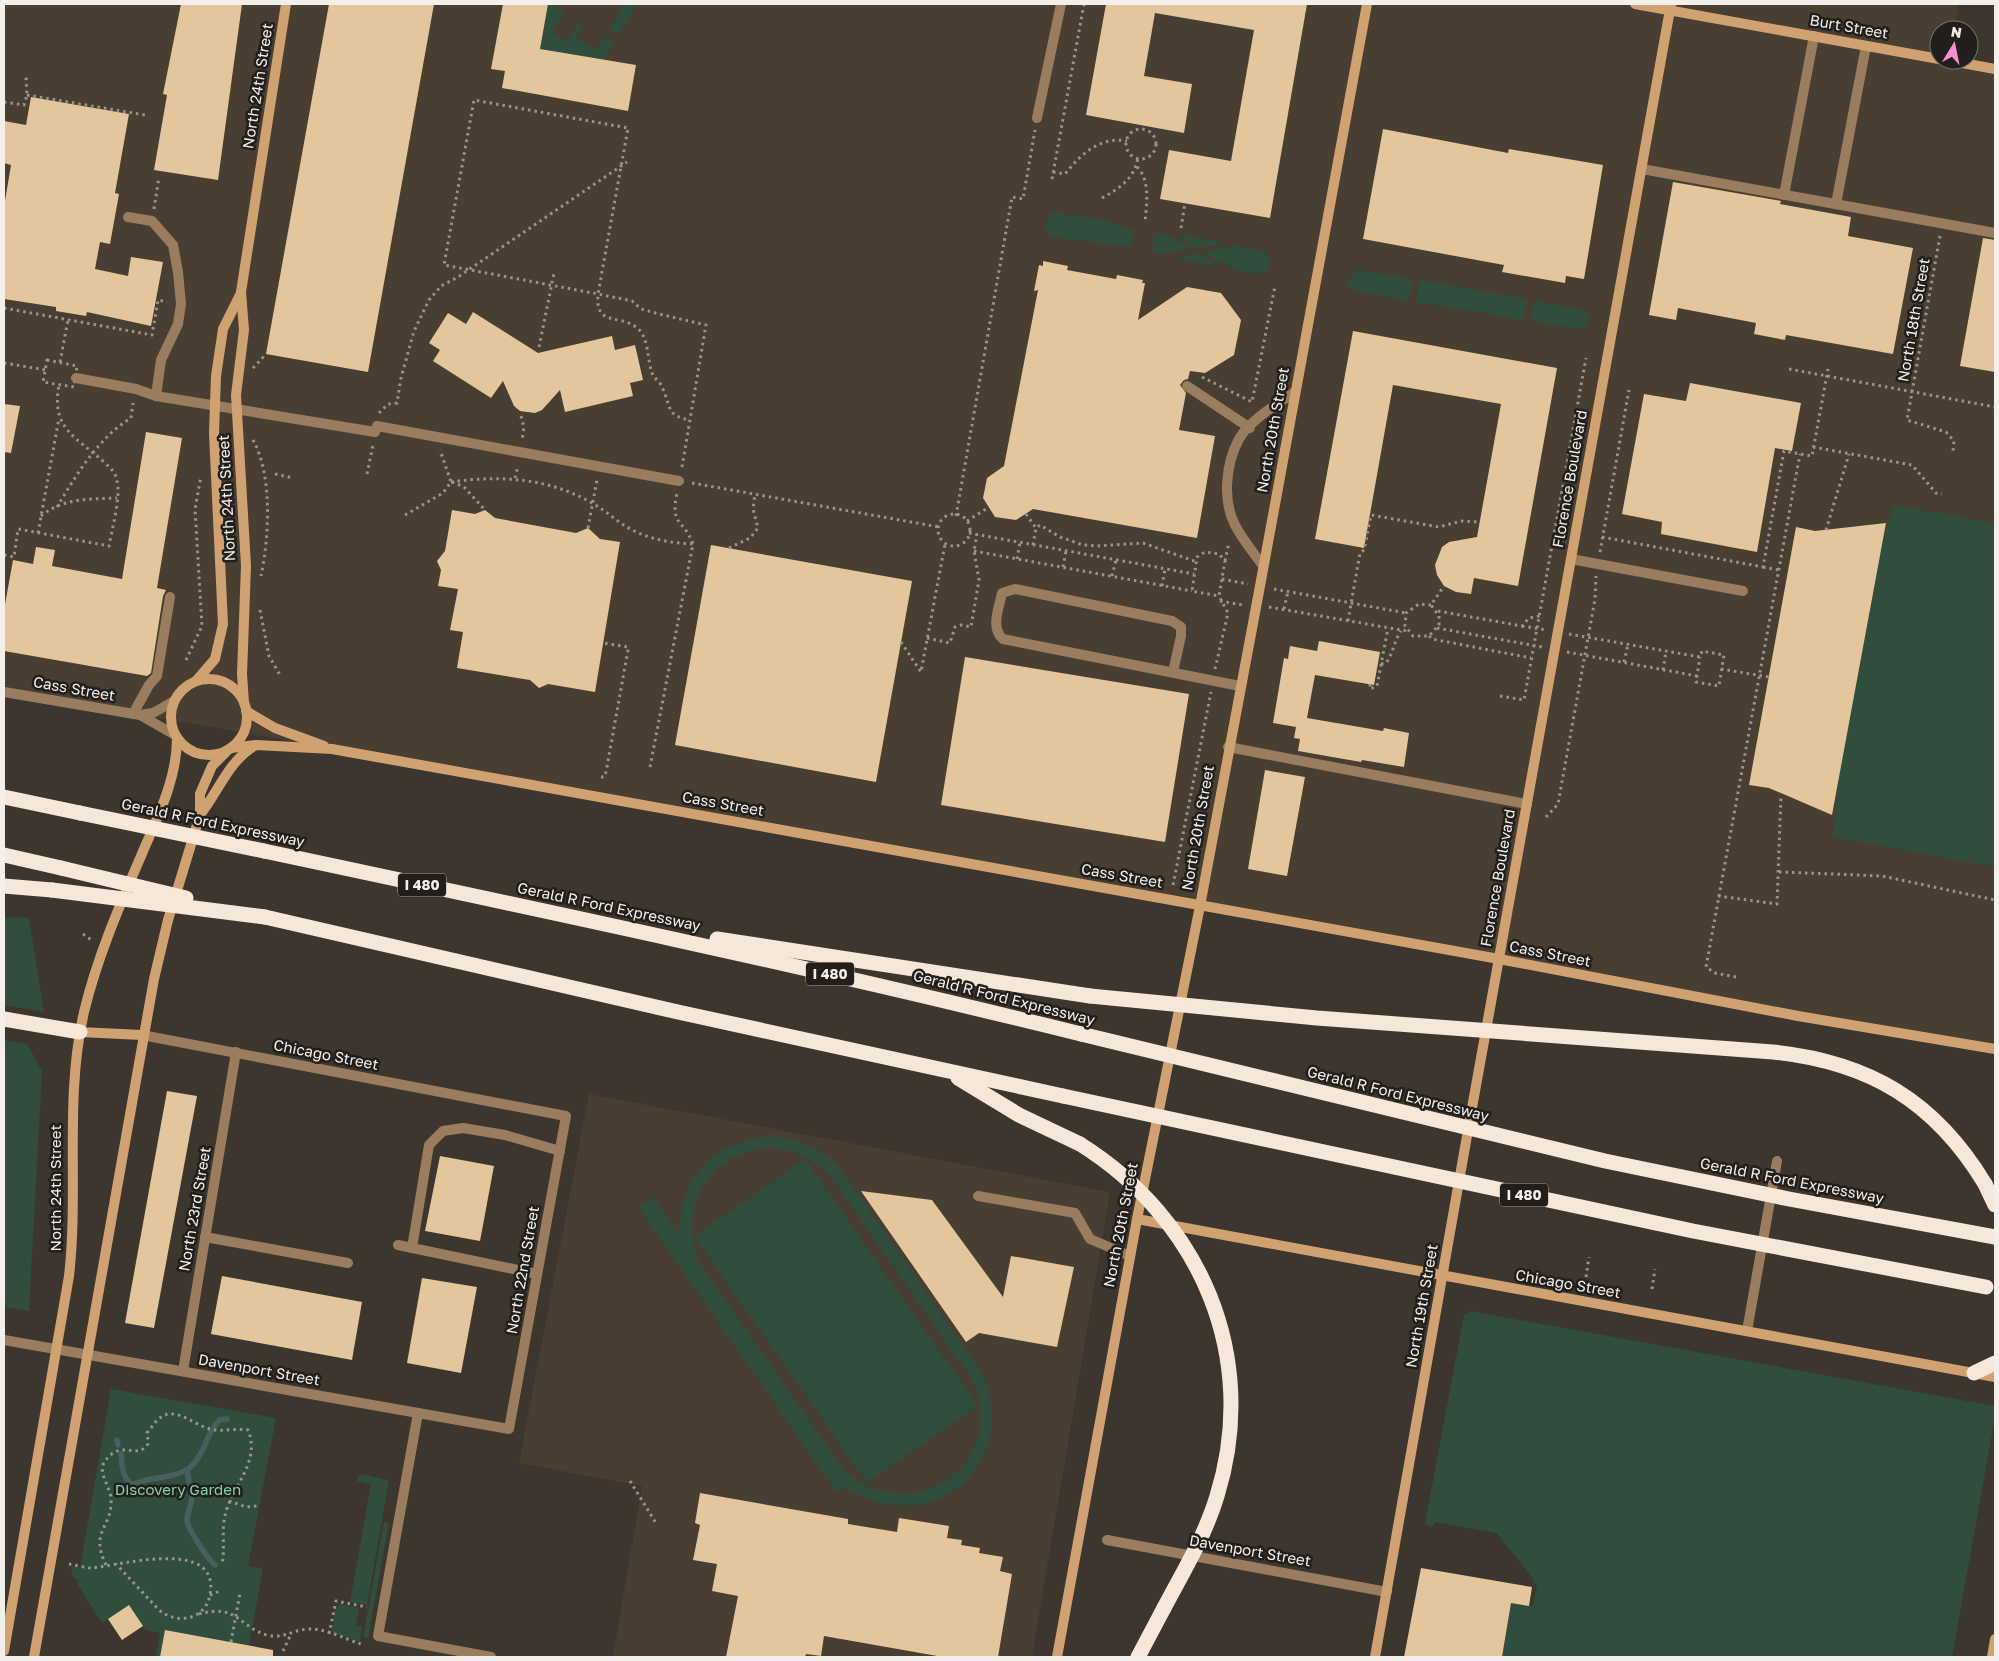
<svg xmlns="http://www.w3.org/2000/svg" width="1999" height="1661" font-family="'Golos Text',sans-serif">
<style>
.built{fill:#483f32}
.green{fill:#304d3e;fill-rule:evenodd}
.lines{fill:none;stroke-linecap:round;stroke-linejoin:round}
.stream{stroke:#495e5f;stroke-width:5.5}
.building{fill:#e3c69b}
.path{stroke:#99948e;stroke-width:3;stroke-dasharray:2.5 4;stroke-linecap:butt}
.lane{stroke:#9a7c5e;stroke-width:10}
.street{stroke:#9a7c5e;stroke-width:10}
.secondary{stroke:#d1a271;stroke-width:10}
.highway{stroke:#f6e7d9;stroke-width:15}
.highway-bridge{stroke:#f6e7d9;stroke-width:15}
.labels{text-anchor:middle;stroke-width:5;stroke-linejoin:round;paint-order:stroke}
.shield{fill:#211e1b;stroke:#b4b0ad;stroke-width:1}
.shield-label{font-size:14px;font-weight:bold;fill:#f3efeb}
.street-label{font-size:15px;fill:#f3efeb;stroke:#211e1b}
.park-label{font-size:15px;fill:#85d2aa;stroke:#211e1b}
</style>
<rect width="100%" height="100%" fill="#3c362f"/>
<g class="built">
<path d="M4,4H1959L1955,25L1957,30H1939V60H1969V56L1973,65L1995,69V1049L229,730L4,692Z"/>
<path d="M589,1094L1110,1192L1032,1657H613L642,1486L519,1463Z"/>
</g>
<g class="green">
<path d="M548,4H558L557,8L564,13L552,32L567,41L579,22L584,25L576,38L595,50L603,37L614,43L603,61L540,49Z"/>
<path d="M624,4H637L619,34L609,29Z"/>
<path d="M1054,212L1102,220L1134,230L1131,237V247L1053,237C1043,230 1043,219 1054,212Z"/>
<path d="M1153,233L1166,234L1191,249L1162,254L1151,251L1154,240Z"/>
<path d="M1179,235L1222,242L1223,244L1199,248L1179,238Z"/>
<path d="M1238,245L1267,253L1271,261L1269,269C1254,284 1218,261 1204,252Z"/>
<path d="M1198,253L1218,265V266L1174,258Z"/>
<path d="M1357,270L1412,279L1408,301L1354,290L1349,286L1348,278Z"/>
<path d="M1420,280L1527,299L1523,320L1416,302Z"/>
<path d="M1535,301L1584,310L1589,315L1588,324L1580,329L1531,321Z"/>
<path d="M1894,505L1995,523V867L1833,837L1843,736L1864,601Z"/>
<path d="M4,917L29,918L44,1012L4,1005Z"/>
<path d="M4,1040L27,1044L42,1071L29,1311L4,1307Z"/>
<path d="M772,1136C798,1139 817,1147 837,1164L984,1376C1020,1469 929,1540 846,1488L837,1493L638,1207L653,1197L679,1234C680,1176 714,1140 772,1136ZM772,1148C794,1151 811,1158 828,1173L973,1381C1007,1466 912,1530 844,1470L699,1262C677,1204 710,1151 772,1148Z"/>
<path d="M805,1159L978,1406L867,1483L694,1236Z"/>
<path d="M1470,1311L1995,1406V1417L1952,1657H1502L1511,1603L1533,1606L1537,1584L1533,1583V1579L1497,1533L1435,1522L1433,1527L1427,1526L1425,1523L1464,1315Z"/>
<path d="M111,1389L276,1418L248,1566L263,1569L249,1645L165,1630L160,1657H156L160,1633L145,1630L141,1625L111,1618L102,1623L77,1584L78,1581L73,1577L71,1566L80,1568Z"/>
<path d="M361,1474L389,1480L367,1605L350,1602L371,1484L357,1481V1478Z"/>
<path d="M384,1522L389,1523L368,1638L363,1637Z"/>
<path d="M340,1604L359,1608L356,1625L362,1626L360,1642L332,1633L335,1611Z"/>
</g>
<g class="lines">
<g class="stream">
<path d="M214,1427L219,1420L227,1419"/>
<path d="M117,1440L118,1445"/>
<path d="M121,1454C122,1465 122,1478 132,1484C139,1483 144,1480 151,1479C192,1473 195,1469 211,1431"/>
<path d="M188,1470C187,1480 191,1487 192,1497C192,1505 187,1512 187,1520C187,1527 208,1560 215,1565"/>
</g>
</g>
<g class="building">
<path d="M181,4H242L218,180L154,170L167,95L163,94Z"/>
<path d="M329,4H434L368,372L266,354Z"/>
<path d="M503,4H548L540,49L636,65L628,111L502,88L505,71L491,69Z"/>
<path d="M1106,4H1307L1270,218L1160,199L1169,150L1231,161L1254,30L1155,13L1144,76L1192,84L1184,133L1086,115Z"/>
<path d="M31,97L129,114L115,193L119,194L110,244L100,242L95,269L128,276L131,257L163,262L151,326L87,312L86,316L56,311V307L4,299V207L11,165L4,163V121L26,125Z"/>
<path d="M1383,129L1508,153L1509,149L1603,165L1584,279L1566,276L1565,283L1502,272L1504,265L1363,239Z"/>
<path d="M1673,182L1781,201L1780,204L1851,217L1848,236L1913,248L1893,354L1786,335L1785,340L1754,334L1756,323L1678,308L1676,320L1649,315Z"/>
<path d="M1983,238L1995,240V372L1960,366Z"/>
<path d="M1043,261L1068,266L1067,270L1116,279L1117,275L1143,280L1142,283H1145L1138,320L1187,287L1221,293L1241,320L1234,355L1205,373L1190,371L1188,379L1184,380L1180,385L1186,393L1179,430L1215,436L1197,538L1033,509L1016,520L995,517L983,498L987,478L1004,466L1038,290L1034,291L1039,265L1043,266Z"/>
<path d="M473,312L538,353L612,336L615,350L635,345L643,380L630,383L633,396L565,412L560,390L542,410L535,413L520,411L514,406L503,381L491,398L433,361L440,350L429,343L448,313L466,324Z"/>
<path d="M1353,331L1557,368L1518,586L1474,578L1471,594L1456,592L1444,586L1437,575L1435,565L1442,547L1449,542L1477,537L1501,404L1393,385L1364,548L1315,539Z"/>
<path d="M1690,383L1801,403L1792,451L1775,448L1757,552L1661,534L1662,522L1622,514L1644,394L1686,401Z"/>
<path d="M4,404L20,406L11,453L4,452Z"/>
<path d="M146,432L182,438L157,588L166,590L163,596L151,673L147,676L4,651V610L13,560L33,564L36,547L55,550L52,566L122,579Z"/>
<path d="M452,510L475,514L485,510L495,518L576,533L588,528L600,539L620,542L595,692L548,684L539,688L530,680L457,668L463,632L450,630L458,589L438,586L441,570L437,561L445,551Z"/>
<path d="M1886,523L1832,815L1769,788L1749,785L1796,527L1815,531Z"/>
<path d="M711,545L912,581L876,782L675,745Z"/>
<path d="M1319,641L1380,652L1374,685L1315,675L1307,718L1383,731L1384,728L1409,733L1404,767L1362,760L1361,762L1298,751L1300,739L1294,738L1296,727L1273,723L1284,658L1288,659L1290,646L1317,651Z"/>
<path d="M965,657L1189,694L1165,842L941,805Z"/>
<path d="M1265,770L1305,777L1287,876L1248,869Z"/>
<path d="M167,1091L197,1096L154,1328L125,1323Z"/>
<path d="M440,1156L494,1166L480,1241L425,1231Z"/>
<path d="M861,1191L932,1200L1003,1297L1011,1256L1074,1267L1057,1347L979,1333L966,1342Z"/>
<path d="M222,1276L362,1302L352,1360L211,1334Z"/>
<path d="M422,1278L477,1287L461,1373L407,1363Z"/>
<path d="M700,1493L848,1519V1524L897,1532L899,1518L949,1526L947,1538L962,1540L961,1545L980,1548L979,1553L1003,1557L1000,1571L1012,1574L998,1657H943L824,1636L821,1656L806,1654L805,1657H726L738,1596L712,1591L717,1564L693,1560L700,1525L695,1523Z"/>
<path d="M1421,1568L1532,1587L1529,1606L1511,1603L1502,1657H1404Z"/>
<path d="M129,1605L143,1626L122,1640L108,1619Z"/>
<path d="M165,1630L273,1650V1657H160Z"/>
</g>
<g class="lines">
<g class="path">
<path d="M27,95L145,115"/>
<path d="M4,102L24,105L27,95L26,77"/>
<circle cx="1141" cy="144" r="15"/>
<path d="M1137,167C1150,179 1147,204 1145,221"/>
<path d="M1053,172L1065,174C1080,155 1100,136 1127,141"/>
<path d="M1052,179L1084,4"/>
<path d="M1102,198C1120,188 1134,179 1138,158"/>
<path d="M154,209L159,177"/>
<path d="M1181,228L1185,203"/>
<path d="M1940,236L1907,420L1946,432L1954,441L1953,451"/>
<path d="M4,308L152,335L158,300L167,302"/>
<path d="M539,347L554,273"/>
<path d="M47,360L77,366L74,387L43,382Z"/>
<path d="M60,362L68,320"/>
<path d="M4,363L46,370"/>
<path d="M253,368L266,354"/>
<path d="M1789,369L1995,407"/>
<path d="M1202,377L1252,402L1275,286"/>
<path d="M379,413L388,404L397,403L401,378L414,331L429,300L441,286L458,277L627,162"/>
<path d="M521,416L524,427L522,440"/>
<path d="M253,440C273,476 269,537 261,576"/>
<path d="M1813,447L1912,465L1936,493L1942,494"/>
<path d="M682,467C690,420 698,372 706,325L663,315L641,309L632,301L598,294L444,265L474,100L628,128L598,294C595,327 619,314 636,327C649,336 647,359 652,373C655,380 661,382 663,389C671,408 667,416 690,420"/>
<path d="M275,474L293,478"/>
<path d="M367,474L373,445"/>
<path d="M515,478L518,466"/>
<path d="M451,482C500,475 549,478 592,503C605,510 615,520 627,527C647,539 670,543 693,544"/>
<path d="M452,482L464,487L485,510"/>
<path d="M692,483L939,527"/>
<path d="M57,507C76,475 99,437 131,418L133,403"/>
<path d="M1026,514L1036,528L1040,525L1060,537L1083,545L1097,546L1143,543L1197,562"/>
<circle cx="954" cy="530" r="16"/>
<path d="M405,515L443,493L451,482L440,450"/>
<path d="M41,516C63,498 90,499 117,498"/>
<path d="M956,516L1012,197L1023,199L1035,130"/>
<path d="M967,521L989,507"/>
<path d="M588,528L597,480"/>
<path d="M1826,530L1849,454"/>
<path d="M38,533L59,418"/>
<path d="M969,533L1194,574"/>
<path d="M1602,537L1763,567L1784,451L1812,456L1828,369"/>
<path d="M1033,545L1036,528"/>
<path d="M729,548L750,538L758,528L753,509L755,494"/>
<path d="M974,551L1192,591"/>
<path d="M1600,552L1629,390"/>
<path d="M4,555L14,557L18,529L109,546C112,529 121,497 117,481C116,472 110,468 104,462C75,436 51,429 59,385"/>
<path d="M1017,559L1020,542"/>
<path d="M1225,561L1229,542"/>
<path d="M1063,567L1066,551"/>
<path d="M1763,567L1779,570"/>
<path d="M1112,576L1116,560"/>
<path d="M1222,579L1248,584"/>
<path d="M1162,586L1165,569"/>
<path d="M1274,589L1406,613"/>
<path d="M1220,601L1243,605"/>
<path d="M1431,605L1419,604L1406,613L1405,626L1413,636H1429L1439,625V616L1431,605L1444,586"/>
<path d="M1269,607L1407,631"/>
<path d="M1284,609L1288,591"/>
<path d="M260,610L269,656L280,675"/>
<path d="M1438,611L1522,626L1529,618L1540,616"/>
<path d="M1348,621L1360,553L1364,550L1371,515L1439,527L1461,521L1480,522"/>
<path d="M1522,626L1546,630"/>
<path d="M1437,628L1542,647"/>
<path d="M1569,634L1700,657L1702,651L1724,655L1719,686L1696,682L1700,657"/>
<path d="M1429,636L1432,639L1531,658"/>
<path d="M927,638L950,643L955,627L961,625L971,627L979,580L974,551L977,534"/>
<path d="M901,642L921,672L945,544"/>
<path d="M1567,652L1697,676"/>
<path d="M186,660L202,626L195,509L201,476"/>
<path d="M1624,662L1628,644"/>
<path d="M1381,664L1386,663C1393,654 1394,641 1401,631"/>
<path d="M1215,669L1228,613L1219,596L1225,561L1219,554L1205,552L1197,557L1192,591L1219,596"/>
<path d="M1721,669L1769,677"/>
<path d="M1663,670L1666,651"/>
<path d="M1370,684V689L1377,686L1388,628"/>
<path d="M1500,696L1524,700L1586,358"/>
<path d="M650,767L693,544C683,518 670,526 677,493"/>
<path d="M601,777H604L606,772L628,650V647L603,643"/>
<path d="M1546,817L1558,804L1595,599L1596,576"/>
<path d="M1779,872L1882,876L1995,900"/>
<path d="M1173,885L1211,692"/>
<path d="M1718,896L1777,904L1781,795"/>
<path d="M83,934L93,941"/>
<path d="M1736,977L1715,973L1706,967L1800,454"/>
<path d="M1586,1277L1589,1257"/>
<path d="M1652,1289L1655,1269"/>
<path d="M630,1481L656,1523"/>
<path d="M229,1501L246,1507L257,1506"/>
<path d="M69,1564C76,1565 85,1568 92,1568C121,1565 221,1537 210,1595C205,1620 177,1625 159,1610L116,1564"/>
<path d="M106,1565C89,1530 113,1528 111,1498C110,1486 97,1472 105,1461C122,1438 136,1461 148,1444C149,1440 147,1437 147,1433C148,1431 153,1426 154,1424C171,1401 191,1424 210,1429C222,1432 235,1428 248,1430C262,1464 228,1489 224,1521C222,1535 225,1550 222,1564"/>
<path d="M210,1595L220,1591"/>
<path d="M199,1614C237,1603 239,1627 267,1635C283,1639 293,1630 308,1629C325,1628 345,1639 361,1644"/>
<path d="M329,1634L336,1601L367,1607"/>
<path d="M231,1642L240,1593"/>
<path d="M283,1651L291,1634"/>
</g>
<g class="lane">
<path d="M1642,169L1995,233"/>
<path d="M1784,195L1814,36"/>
<path d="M1836,204L1866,46"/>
<path d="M128,217L152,221L173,245L178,272L181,304L178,324L161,360L156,396"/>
<path d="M1187,386L1250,428"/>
<path d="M1571,559L1743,591"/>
<path d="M1263,566C1254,553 1242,539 1235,525C1222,500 1226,463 1239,439C1249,421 1278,403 1295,392"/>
<path d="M1173,672L1181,636V627L1172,621L1015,589L1002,593C999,608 990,628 1003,639L1240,686"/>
<path d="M133,714L149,685L157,676L170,597"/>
<path d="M1228,747L1527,804"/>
<path d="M978,1196L1075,1213L1090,1239L1130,1256"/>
<path d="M205,1237L348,1263"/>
<path d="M398,1245L537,1274"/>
<path d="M412,1248L429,1145L443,1131L463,1128L505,1135L560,1151"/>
<path d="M1747,1331L1777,1161"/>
<path d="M183,1371L236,1052"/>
<path d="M418,1413L378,1636L491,1657"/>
<path d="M1107,1540L1387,1592"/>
</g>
<g class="street">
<path d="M1037,118L1061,4"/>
<path d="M76,378L136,389L156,396L375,432L377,426L679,481"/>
<path d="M4,692L140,715L153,713L174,701"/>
<path d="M140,715L175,735"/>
<path d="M4,1340L509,1429L566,1116L142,1035"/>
</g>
<g class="secondary">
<path d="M1635,4L1939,59"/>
<path d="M1946,60L1995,69"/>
<circle cx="209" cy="717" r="38"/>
<path d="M196,681L215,659L223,624L214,433L216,376L223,329L241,293"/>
<path d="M244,703L242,674L246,566L236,395L244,330L241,292L286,4"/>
<path d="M246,711L275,728L324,746"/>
<path d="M231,748L256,745L332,749L1499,959L1798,1016L1995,1049"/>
<path d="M200,815C218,792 229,761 254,746"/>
<path d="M80,1032L142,1035"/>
<path d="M1137,1219L1995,1377"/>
<path d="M4,1651L69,1276C79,1188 64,1100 84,1012C97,958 119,907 141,856C157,818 177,780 177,738"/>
<path d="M34,1657L154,979L168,920L200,815V794L212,766L226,752"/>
<path d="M1057,1657L1137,1219L1200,906L1260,586L1367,4"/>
<path d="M1375,1657L1470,1119L1671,4"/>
<path d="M1992,1657L1995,1639"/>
</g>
<g class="highway">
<path d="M4,797L80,813"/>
<path d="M264,851C537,909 810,967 1081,1034"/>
<path d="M4,855L61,868"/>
<path d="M4,886L52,890"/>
<path d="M265,917L678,1012L1063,1096"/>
<path d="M717,939L1090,996"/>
<path d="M4,1019L80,1032"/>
<path d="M958,1078L1019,1115L1080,1144"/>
<path d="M1985,1184L1995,1205"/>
<path d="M1974,1373L1995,1363"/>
<path d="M1138,1657L1164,1608"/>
</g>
<g class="highway-bridge">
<path d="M80,813L264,851"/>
<path d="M61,868L186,898"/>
<path d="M52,890L265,917"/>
<path d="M1090,996L1317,1018L1773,1052C1869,1062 1935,1101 1985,1184"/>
<path d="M1081,1034L1605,1161L1789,1199L1995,1237"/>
<path d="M1063,1096L1693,1231L1986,1287"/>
<path d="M1080,1144C1201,1220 1260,1357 1217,1496C1205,1536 1183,1572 1164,1608"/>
</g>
</g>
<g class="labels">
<g class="shield">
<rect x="398" y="873.5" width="48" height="23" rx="4"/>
<rect x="806" y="962.5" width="48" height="23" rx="4"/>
<rect x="1500" y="1183.5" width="48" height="23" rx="4"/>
</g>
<g class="shield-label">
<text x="422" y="890">I 480</text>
<text x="830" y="979">I 480</text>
<text x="1524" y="1200">I 480</text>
</g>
<g class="street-label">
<text transform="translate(1849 27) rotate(10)" y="5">Burt Street</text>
<text transform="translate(258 86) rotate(-81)" y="5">North 24th Street</text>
<text transform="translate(1914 320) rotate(-80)" y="5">North 18th Street</text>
<text transform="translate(1273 430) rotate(-80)" y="5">North 20th Street</text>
<text transform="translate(1570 479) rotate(-80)" y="5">Florence Boulevard</text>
<text transform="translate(227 498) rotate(-93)" y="5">North 24th Street</text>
<text transform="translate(74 689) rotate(10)" y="5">Cass Street</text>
<text transform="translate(723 804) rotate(10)" y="5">Cass Street</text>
<text transform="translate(213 823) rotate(12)" y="5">Gerald R Ford Expressway</text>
<text transform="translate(1198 828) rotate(-80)" y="5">North 20th Street</text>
<text transform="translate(1122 876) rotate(10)" y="5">Cass Street</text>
<text transform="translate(1498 878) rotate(-80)" y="5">Florence Boulevard</text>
<text transform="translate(609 907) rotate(12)" y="5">Gerald R Ford Expressway</text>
<text transform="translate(1550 954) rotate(11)" y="5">Cass Street</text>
<text transform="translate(1004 998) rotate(14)" y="5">Gerald R Ford Expressway</text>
<text transform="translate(326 1055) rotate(11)" y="5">Chicago Street</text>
<text transform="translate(1398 1094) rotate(14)" y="5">Gerald R Ford Expressway</text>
<text transform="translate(1792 1181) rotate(11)" y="5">Gerald R Ford Expressway</text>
<text transform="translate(56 1188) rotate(-90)" y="5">North 24th Street</text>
<text transform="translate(195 1209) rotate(-80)" y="5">North 23rd Street</text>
<text transform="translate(1121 1225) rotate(-79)" y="5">North 20th Street</text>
<text transform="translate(523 1270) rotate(-80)" y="5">North 22nd Street</text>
<text transform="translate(1568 1284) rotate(10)" y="5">Chicago Street</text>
<text transform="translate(1422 1306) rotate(-80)" y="5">North 19th Street</text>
<text transform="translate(259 1370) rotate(10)" y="5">Davenport Street</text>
<text transform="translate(1250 1551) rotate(10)" y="5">Davenport Street</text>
</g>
<g class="park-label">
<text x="178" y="1495">Discovery Garden</text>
</g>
</g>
<rect width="1999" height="1661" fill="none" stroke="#f3efeb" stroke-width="10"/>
<g transform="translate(1954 45) rotate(10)"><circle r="24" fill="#211e1b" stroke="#75726e"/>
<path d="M0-4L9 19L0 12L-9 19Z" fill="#f790ce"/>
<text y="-8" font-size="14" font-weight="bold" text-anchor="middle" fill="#f3efeb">N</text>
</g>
</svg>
